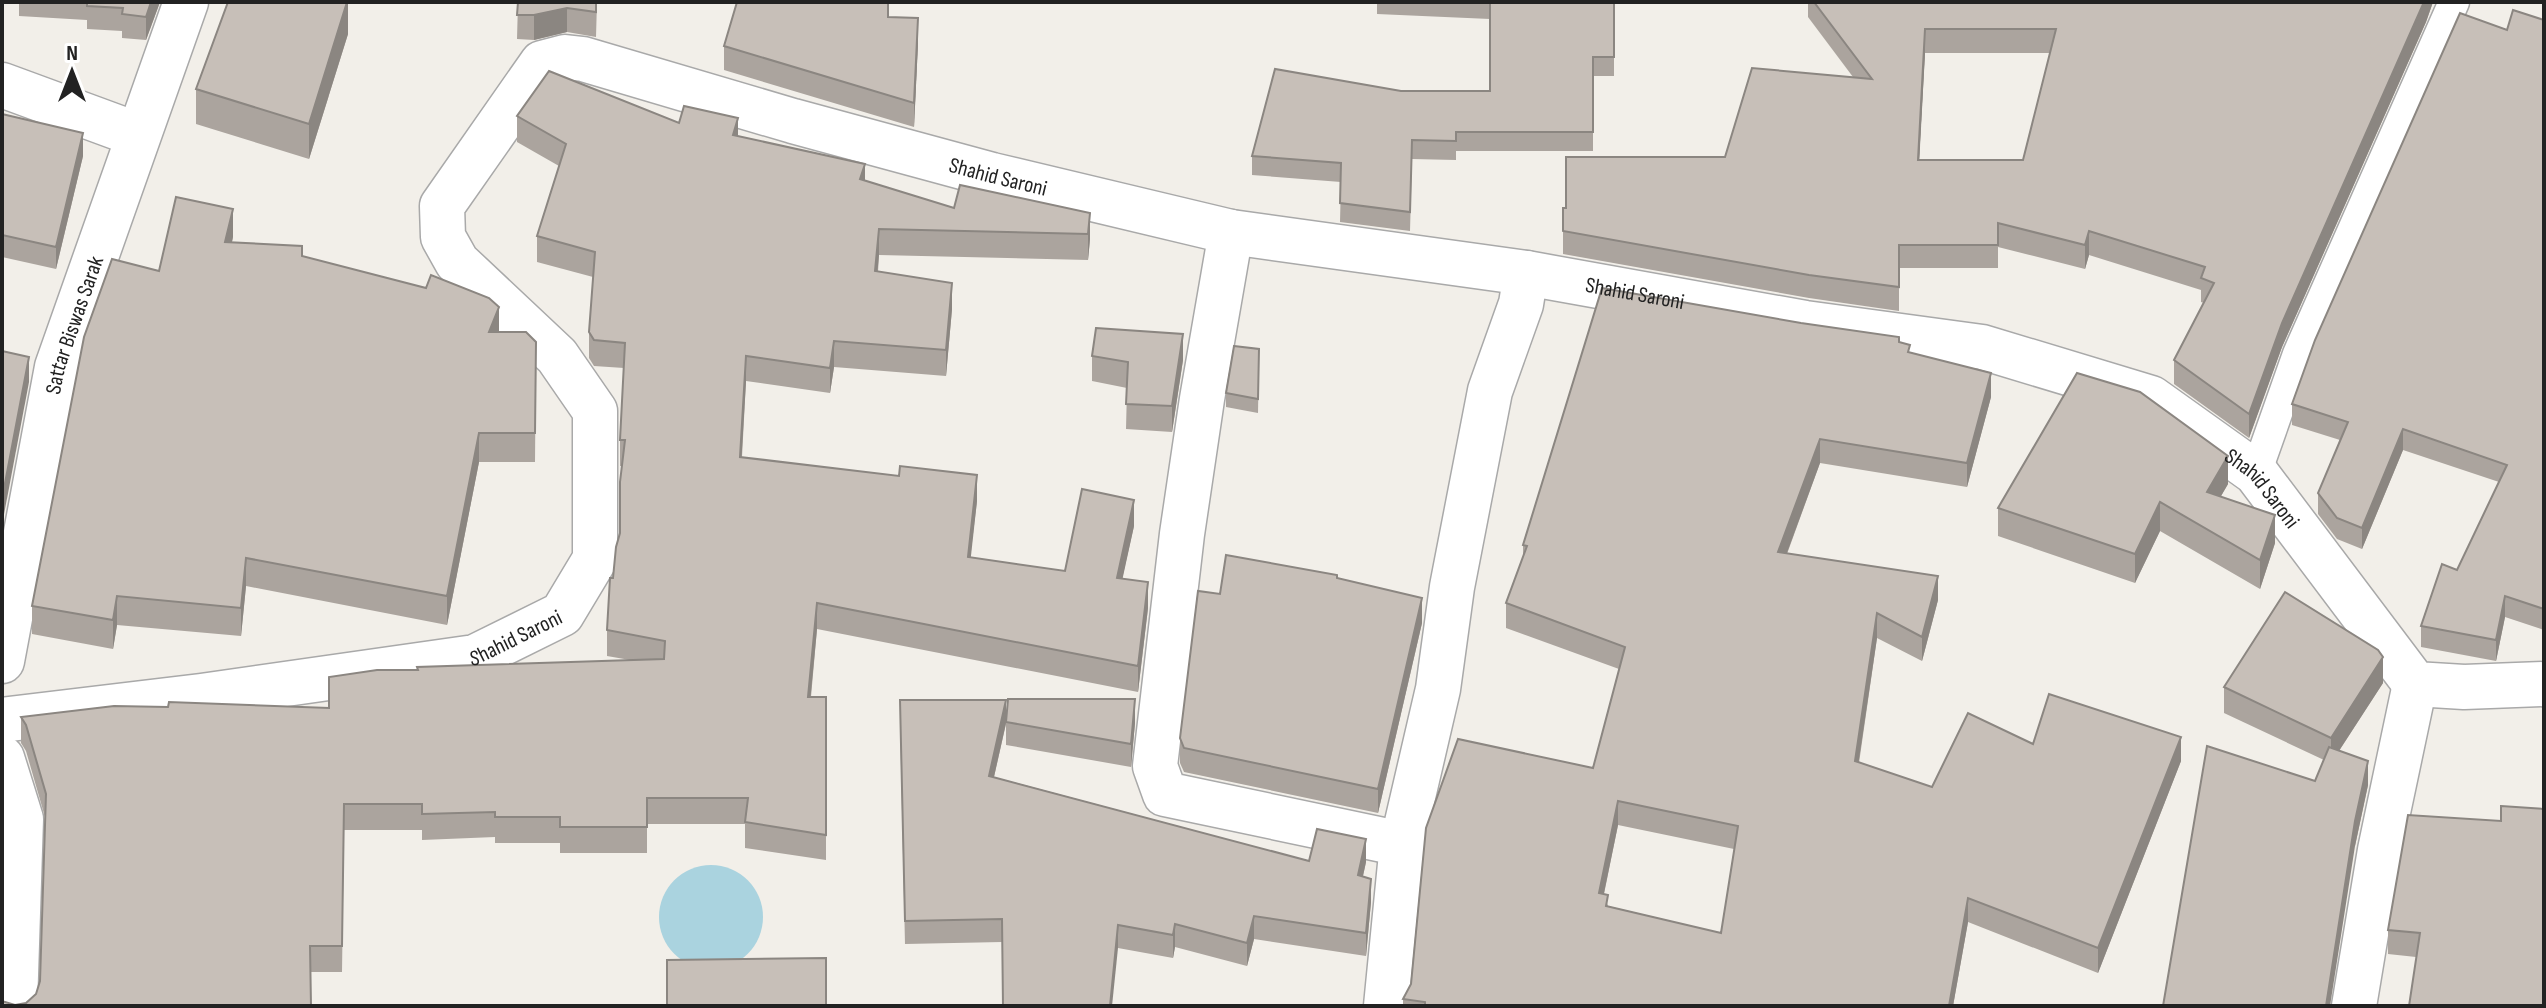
<svg xmlns="http://www.w3.org/2000/svg" width="2546" height="1008" font-family="'Sofia Sans Condensed',sans-serif">
<style>
.water{fill:#aad3df}
.lines{fill:none;stroke-linecap:round;stroke-linejoin:round}
.lane-casing{stroke:#a9a9a9;stroke-width:33}
.street-casing{stroke:#a9a9a9;stroke-width:47}
.lane{stroke:#fff;stroke-width:30}
.street{stroke:#fff;stroke-width:44}
.wall{fill:#aba49e;fill-rule:evenodd}
.shaded-wall{fill:#8b8681}
.building{fill:#c7bfb8;stroke:#8b8681;stroke-width:2;fill-rule:evenodd}
.labels{text-anchor:middle;stroke-width:7;stroke-linejoin:round;paint-order:stroke}
.street-label{font-size:22px;fill:#222;stroke:#fff}
</style>
<rect width="100%" height="100%" fill="#f2efe9"/>
<circle class="water" cx="711" cy="917" r="52"/>
<g class="lines">
<g class="lane-casing">
<path id="lane" d="M2256,473L2298,354L2454,2"/>
</g>
<g class="street-casing">
<g id="street">
<path d="M2,85L138,135"/>
<path d="M1231,232L1202,399L1182,534L1155,766L1165,794L1402,844"/>
<path id="s1" d="M2,661L57,367L186,2"/>
<path id="s2" d="M2,720L201,696L475,657L562,614L595,559V411L557,356L457,262L443,237L442,206L542,63L565,57L583,59L793,121L992,175L1231,232L1526,273L1805,323L1982,347L2151,398L2256,473L2415,684L2464,687L2544,684"/>
<path d="M2,758L21,819L15,1006"/>
<path d="M1386,1006L1402,844L1438,689L1452,587L1490,391L1521,304L1526,273"/>
<path d="M2354,1006L2380,850L2415,684"/>
</g>
</g>
<use href="#lane" class="lane"/>
<use href="#street" class="street"/>
</g>
<g class="wall">
<path d="M19,2H160L146,40L122,38V31L87,29V20L19,16Z"/>
<path d="M348,2V34L309,159L196,124V89Z"/>
<path d="M518,2H597L596,37L567,32L534,40L517,39Z"/>
<path d="M889,2V17L918,43L914,127L724,70V46Z"/>
<path d="M1377,2H1614V76H1593V151H1456V160L1412,159L1410,231L1340,222L1341,182L1252,175V156L1401,91H1490V19L1377,14Z"/>
<path d="M1808,2H2433L2426,22L2282,347L2249,438L2174,384V360L2204,303L2201,302V290L2089,255L2085,269L1998,247V268H1899V311L1809,298L1563,254V208L1725,157L1853,77L1808,17ZM1925,53H2050L2023,160H1919Z"/>
<path d="M2544,20V630L2505,617L2496,661L2421,647V626L2457,570L2499,482L2403,450L2362,549L2337,539L2318,514V493L2340,440L2292,425V404L2507,30Z"/>
<path d="M2,114L83,156L56,269L2,257Z"/>
<path d="M517,116L679,123L738,136L865,181L954,208L1090,213V239L1088,260L879,255L878,272L952,309L946,376L834,367L830,393L746,381L742,457L977,501L970,558L1065,571L1134,526L1122,579L1148,608L1138,692L817,629L811,697H826V860L745,848V824H647V853H560V843H495V837L422,840V830H344L342,972H310L15,1005L26,1003L36,994L40,981L45,817L26,751L21,743V717L329,708L418,670L630,660L607,656V630L613,578L620,533L622,466H620V440L624,368L594,366L589,358V332L593,277L537,262V236L559,166L517,142Z"/>
<path d="M233,237L232,242L302,256L499,332L536,342L535,462H479L447,625L246,586L241,636L117,625L113,649L32,634V606L159,271Z"/>
<path d="M1899,342L1910,352L1991,397L1967,487L1820,463L1787,554L1938,600L1922,661L1877,638L1859,763L1932,787L2033,744L2181,761L2098,973L1968,922L1953,1006H1403V999L1593,768L1619,669L1506,628V603L1523,557V545ZM1618,825L1734,849L1721,933L1608,906L1604,894Z"/>
<path d="M1259,349L1258,413L1226,407V393Z"/>
<path d="M1092,356L1183,360L1172,432L1126,429L1127,388L1092,381Z"/>
<path d="M2228,484L2221,496L2275,543L2260,589L2160,531L2135,583L1998,536V508Z"/>
<path d="M1337,578L1422,623L1378,813L1184,772L1180,763V738L1220,594Z"/>
<path d="M2383,683L2339,751L2368,785L2355,846L2315,781L2324,760L2224,713V687Z"/>
<path d="M1006,718L1135,723L1131,767L1006,745V724L994,777L1309,861L1366,862L1363,876L1371,902L1366,956L1254,939L1247,966L1175,947L1173,958L1118,948L1002,942L905,944L900,723Z"/>
<path d="M2501,821L2416,957L2388,954V930Z"/>
</g>
<g class="shaded-wall">
<path d="M151,2H160L146,40V17Z"/>
<path d="M347,2H348V34L309,159V124Z"/>
<path d="M2424,2H2433L2426,22L2282,347L2249,438V414L2282,323Z"/>
<path d="M567,8V32L534,40V15Z"/>
<path d="M918,18V43L914,127V103Z"/>
<path d="M1925,29V53L1918,184V160Z"/>
<path d="M738,118V143L733,135Z"/>
<path d="M83,133V156L56,269V247Z"/>
<path d="M865,164V190L860,179Z"/>
<path d="M233,209V237L225,271V242Z"/>
<path d="M1090,213V239L1088,260V234Z"/>
<path d="M879,229V255L875,297V271Z"/>
<path d="M2089,231V255L2085,269V245Z"/>
<path d="M952,283V309L946,376V350Z"/>
<path d="M499,307V336L489,332Z"/>
<path d="M1183,334V360L1172,432V406Z"/>
<path d="M834,341V367L830,393V368Z"/>
<path d="M746,356V381L740,483V457Z"/>
<path d="M29,357V382L2,525V499Z"/>
<path d="M1991,373V397L1967,487V463Z"/>
<path d="M2403,429V450L2362,549V528Z"/>
<path d="M479,433V462L447,625V596Z"/>
<path d="M1820,439V463L1778,577V552Z"/>
<path d="M2228,456V484L2207,520V492Z"/>
<path d="M977,475V501L968,583V557Z"/>
<path d="M1134,500V526L1117,604V578Z"/>
<path d="M2160,502V531L2135,583V554Z"/>
<path d="M2275,515V543L2260,589V560Z"/>
<path d="M246,558V586L241,636V608Z"/>
<path d="M1938,576V600L1922,661V637Z"/>
<path d="M1148,582V608L1138,692V666Z"/>
<path d="M117,596V625L113,649V620Z"/>
<path d="M2505,596V617L2496,661V640Z"/>
<path d="M1422,598V623L1378,813V789Z"/>
<path d="M817,603V629L808,723V697Z"/>
<path d="M1877,613V638L1855,786V761Z"/>
<path d="M2383,657V683L2331,763V738Z"/>
<path d="M1135,699V723L1131,767V744Z"/>
<path d="M1006,700V723L989,799V776Z"/>
<path d="M2181,737V761L2098,973V948Z"/>
<path d="M2368,761V785L2355,846L2330,1006H2326L2355,821Z"/>
<path d="M1618,801V825L1599,917V893Z"/>
<path d="M1366,839V862L1358,898V875Z"/>
<path d="M1371,879V902L1366,956V933Z"/>
<path d="M1968,898V922L1953,1006H1949Z"/>
<path d="M1254,916V939L1247,966V943Z"/>
<path d="M1175,924V947L1173,958V935Z"/>
<path d="M1118,925V948L1112,1006H1110Z"/>
</g>
<g class="building">
<path d="M87,2H151L146,17L122,14L123,8L87,6Z"/>
<path d="M228,2H347L309,124L196,89Z"/>
<path d="M518,2H596V12L567,8L534,15H517Z"/>
<path d="M737,2H888V17L918,18L914,103L724,46Z"/>
<path d="M1490,2H1614V57H1593V132H1456V141L1412,140L1410,212L1340,203L1341,163L1252,156L1275,69L1401,91H1490Z"/>
<path d="M1814,2H2424L2282,323L2249,414L2174,360L2214,283L2201,278L2205,267L2089,231L2085,245L1998,223V245H1899V287L1809,275L1563,231V208H1566V157H1725L1752,68L1872,79ZM1925,29H2056L2023,160H1918Z"/>
<path d="M2513,10L2544,20V609L2505,596L2496,640L2421,626L2442,564L2457,570L2507,465L2403,429L2362,528L2337,518L2318,493L2348,422L2292,404L2315,340L2460,13L2507,30Z"/>
<path d="M549,71L679,123L684,106L738,118L733,135L865,164L860,179L954,208L960,185L1090,213L1088,234L879,229L875,271L952,283L946,350L834,341L830,368L746,356L740,457L899,476L900,466L977,475L968,557L1065,571L1082,489L1134,500L1117,578L1148,582L1138,666L817,603L808,697H826V835L745,822L748,798H647V827H560V817H495V812L422,814V804H344L342,946H310L311,1006H2V1001L15,1005L26,1003L36,994L40,981L46,794L26,725L21,717L114,706L168,707L169,702L329,708V677L377,670H418L417,667L664,659L665,641L607,630L610,578H613L616,547L620,533V482L625,440H620L625,343L594,340L589,332L595,252L537,236L566,144L517,116Z"/>
<path d="M2,114L83,133L56,247L2,235Z"/>
<path d="M176,197L233,209L225,242L302,246V256L426,288L431,275L489,298L499,307L489,332H526L536,342L535,433H479L447,596L246,558L241,608L117,596L113,620L32,606L84,337L112,259L159,271Z"/>
<path d="M1602,288L1801,323L1899,337V342L1910,345L1908,352L1991,373L1967,463L1820,439L1778,552L1938,576L1922,637L1877,613L1855,761L1932,787L1968,713L2033,744L2049,694L2181,737L2098,948L1968,898L1949,1006H1425V1002L1403,999L1411,984L1426,828L1458,739L1593,768L1625,647L1506,603L1527,546L1523,545ZM1618,801L1738,826L1721,933L1606,906L1608,895L1599,893Z"/>
<path d="M1096,328L1183,334L1172,406L1126,404L1128,362L1092,356Z"/>
<path d="M1234,346L1259,349L1258,399L1226,393Z"/>
<path d="M2,351L29,357L2,499Z"/>
<path d="M2077,373L2140,392L2228,456L2207,492L2275,515L2260,560L2160,502L2135,554L1998,508Z"/>
<path d="M1226,555L1337,575V578L1422,598L1378,789L1184,748L1180,738L1198,591L1220,594Z"/>
<path d="M2285,592L2378,650L2383,657L2331,738L2224,687Z"/>
<path d="M1008,699H1135L1131,744L1006,722Z"/>
<path d="M900,700H1006L989,776L1309,861L1317,829L1366,839L1358,875L1371,879L1366,933L1254,916L1247,943L1175,924L1173,935L1118,925L1110,1006H1003L1002,919L905,921Z"/>
<path d="M2207,746L2315,781L2329,747L2368,761L2355,821L2326,1006H2163Z"/>
<path d="M2501,806L2544,809V1006H2409L2420,933L2388,930L2408,815L2501,821Z"/>
<path d="M826,958V1006H667V960Z"/>
</g>
<g class="labels">
<g class="street-label">
<text dy="8" stroke="none"><textPath href="#s2" startOffset="1698">Shahid Saroni</textPath></text>
<text dy="8" stroke="none"><textPath href="#s2" startOffset="2346">Shahid Saroni</textPath></text>
<text dy="8" stroke="none"><textPath href="#s1" startOffset="344">Sattar Biswas Sarak</textPath></text>
<text dy="8" stroke="none"><textPath href="#s2" startOffset="3018">Shahid Saroni</textPath></text>
<text dy="8" stroke="none"><textPath href="#s2" startOffset="522">Shahid Saroni</textPath></text>
</g>
</g>
<rect width="2546" height="1008" fill="none" stroke="#222222" stroke-width="8"/>
<g transform="translate(72 72)" stroke="#ffffff" stroke-width="6" paint-order="stroke">
<path d="M0-6L14 30L0 20L-14 30Z" fill="#222222"/>
<text y="-12" font-size="22" font-weight="bold" text-anchor="middle" fill="#222222">N</text>
</g>
</svg>
